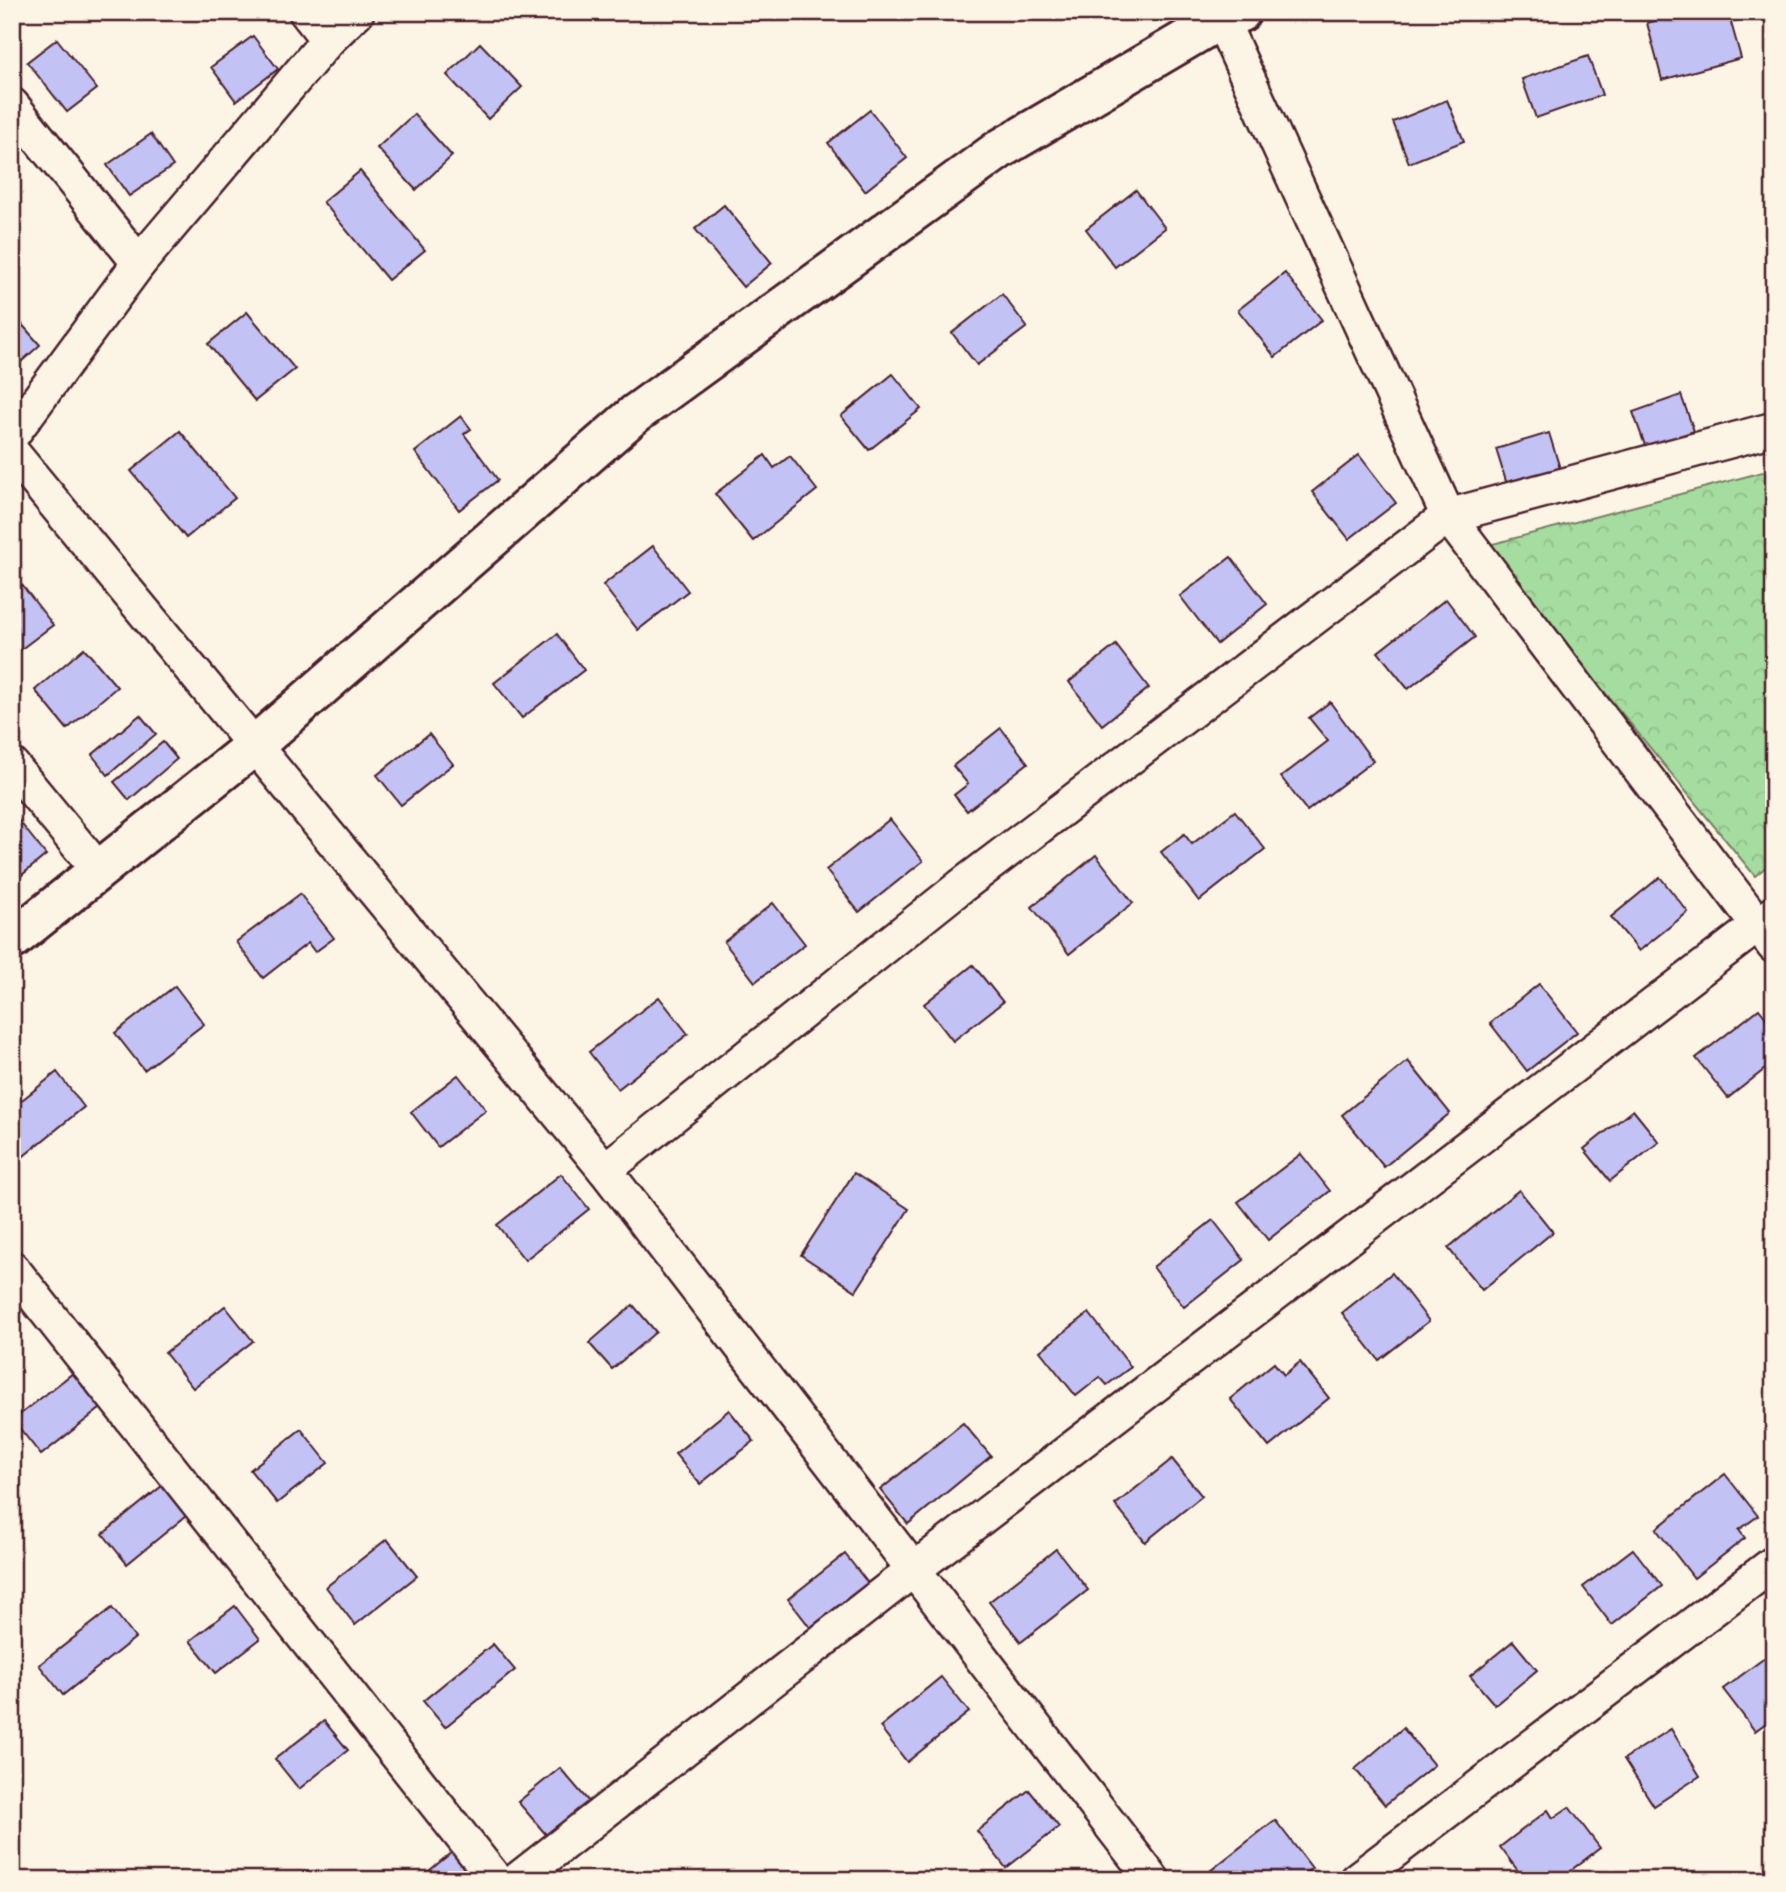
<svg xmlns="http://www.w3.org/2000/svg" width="1786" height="1892" font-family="'Balsamiq Sans',sans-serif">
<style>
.park{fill:url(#park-crowns);stroke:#787e65;stroke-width:2}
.building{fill:#c3c2f4;stroke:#4a1f2b;stroke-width:2}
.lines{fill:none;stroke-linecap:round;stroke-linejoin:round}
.minor-casing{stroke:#4a1f2b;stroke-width:38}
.tertiary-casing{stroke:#4a1f2b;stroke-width:44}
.minor{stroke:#fcf5e5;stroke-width:33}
.tertiary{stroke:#fcf5e5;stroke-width:38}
</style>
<defs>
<pattern id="park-crowns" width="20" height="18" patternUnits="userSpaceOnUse" patternTransform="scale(1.75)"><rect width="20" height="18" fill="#a5dc9f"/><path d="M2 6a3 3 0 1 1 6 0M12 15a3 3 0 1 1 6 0" fill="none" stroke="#90bc89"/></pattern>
</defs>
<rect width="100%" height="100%" fill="#fcf5e5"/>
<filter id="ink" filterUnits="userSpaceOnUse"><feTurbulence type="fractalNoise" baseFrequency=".0143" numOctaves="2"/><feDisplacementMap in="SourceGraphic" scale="14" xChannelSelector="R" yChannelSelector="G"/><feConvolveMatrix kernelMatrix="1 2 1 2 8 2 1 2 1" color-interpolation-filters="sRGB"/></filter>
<g filter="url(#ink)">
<path class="park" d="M1774,469V860L1755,876L1485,546Z"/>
<g class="building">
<path d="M1685,12H1728L1741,58L1662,80L1647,23Z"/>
<path d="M253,36L278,69L236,101L211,67Z"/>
<path d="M57,39L97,89L67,112L27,62Z"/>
<path d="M480,43L522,87L488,119L447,75Z"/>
<path d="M1588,56L1602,95L1536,118L1522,79Z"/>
<path d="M1447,100L1464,141L1409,163L1393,122Z"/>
<path d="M870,110L907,158L865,191L828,143Z"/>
<path d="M414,114L452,156L416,190L377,148Z"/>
<path d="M151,134L173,166L129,196L107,165Z"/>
<path d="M360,171L425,250L388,280L323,202Z"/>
<path d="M1136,190L1165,228L1115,267L1086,229Z"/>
<path d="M724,205L772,263L743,287L695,229Z"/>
<path d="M1285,273L1322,320L1275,357L1238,310Z"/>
<path d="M1002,294L1027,327L977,365L952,333Z"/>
<path d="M247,312L295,369L255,401L208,344Z"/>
<path d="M12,313L40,345L12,370Z"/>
<path d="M893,374L921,409L869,450L841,416Z"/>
<path d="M1681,395L1694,431L1646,448L1633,412Z"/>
<path d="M461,416L471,429L464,434L498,480L459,510L415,452Z"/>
<path d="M180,431L235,498L186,538L131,471Z"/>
<path d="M1549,433L1562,475L1509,491L1496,449Z"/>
<path d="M765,455L774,468L790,456L817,490L753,541L715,494Z"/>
<path d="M1359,455L1396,503L1349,539L1312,492Z"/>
<path d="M653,546L688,591L638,630L603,585Z"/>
<path d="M1231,557L1267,604L1217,644L1180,596Z"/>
<path d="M22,585L53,625L12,656V592Z"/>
<path d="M1446,599L1475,637L1408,689L1378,652Z"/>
<path d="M557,634L584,670L522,718L494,683Z"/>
<path d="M1116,645L1149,688L1102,725L1069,682Z"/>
<path d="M84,648L117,687L67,729L35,690Z"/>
<path d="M1330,702L1373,761L1307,811L1281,777L1328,741L1309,718Z"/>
<path d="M140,715L156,734L108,775L92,755Z"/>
<path d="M1001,728L1028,763L967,811L954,795L968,784L953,766Z"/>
<path d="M429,734L453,764L401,805L377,775Z"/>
<path d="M163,742L177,759L129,800L114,782Z"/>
<path d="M1235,811L1265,849L1199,901L1161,852L1184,834L1192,844Z"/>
<path d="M12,812L46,855L17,879L12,873Z"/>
<path d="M890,819L923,861L859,912L826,870Z"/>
<path d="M1096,855L1133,903L1069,954L1032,907Z"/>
<path d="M1660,877L1688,912L1639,951L1611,917Z"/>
<path d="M300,894L334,938L315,952L308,943L263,978L236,942Z"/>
<path d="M773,903L805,944L755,982L724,942Z"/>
<path d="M973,965L1003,1002L953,1041L924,1004Z"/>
<path d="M1539,984L1577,1032L1527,1071L1490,1023Z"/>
<path d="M175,986L204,1024L144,1070L115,1033Z"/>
<path d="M659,997L688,1034L618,1089L589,1052Z"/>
<path d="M1759,1009L1774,1028V1062L1728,1098L1696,1058Z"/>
<path d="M1408,1061L1450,1113L1384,1167L1342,1115Z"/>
<path d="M57,1072L84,1107L20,1159L12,1149V1108Z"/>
<path d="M458,1075L486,1110L438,1147L411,1112Z"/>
<path d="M1633,1110L1659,1142L1610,1181L1584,1149Z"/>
<path d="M1301,1154L1330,1191L1268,1240L1238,1202Z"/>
<path d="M854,1173L909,1209L856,1291L801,1255Z"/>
<path d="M561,1174L589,1209L525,1260L497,1225Z"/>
<path d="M1519,1190L1553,1232L1482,1290L1448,1248Z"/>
<path d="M1213,1220L1244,1260L1184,1307L1153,1267Z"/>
<path d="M1392,1273L1429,1321L1379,1360L1342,1313Z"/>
<path d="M633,1305L656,1332L612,1369L589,1343Z"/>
<path d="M225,1306L253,1341L193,1388L165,1353Z"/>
<path d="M1089,1313L1131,1367L1107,1385L1100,1377L1076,1396L1040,1351Z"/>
<path d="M1300,1362L1329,1398L1269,1447L1230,1399L1274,1363L1284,1375Z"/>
<path d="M73,1373L101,1408L41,1455L13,1420Z"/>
<path d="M729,1410L754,1441L700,1484L675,1454Z"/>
<path d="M963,1423L991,1456L908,1524L880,1490Z"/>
<path d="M301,1429L328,1463L277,1503L250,1470Z"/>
<path d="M1172,1459L1202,1496L1145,1542L1115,1505Z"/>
<path d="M1725,1474L1758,1516L1739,1530L1745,1538L1694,1578L1656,1529Z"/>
<path d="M168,1481L192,1511L127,1564L103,1534Z"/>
<path d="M387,1539L417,1576L355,1625L326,1587Z"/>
<path d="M1056,1549L1088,1590L1021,1642L989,1602Z"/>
<path d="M1633,1549L1662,1586L1612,1625L1583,1587Z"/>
<path d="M845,1554L871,1587L813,1631L788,1599Z"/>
<path d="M235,1606L260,1639L216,1673L190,1641Z"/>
<path d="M112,1608L135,1638L63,1695L39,1665Z"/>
<path d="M1513,1641L1537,1670L1495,1705L1470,1676Z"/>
<path d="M493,1644L515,1670L445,1727L423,1701Z"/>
<path d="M1774,1651V1717L1755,1731L1723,1689Z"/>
<path d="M941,1677L969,1712L907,1762L880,1727Z"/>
<path d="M324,1721L348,1750L299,1789L275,1759Z"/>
<path d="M1403,1728L1434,1765L1385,1805L1355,1769Z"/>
<path d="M1671,1729L1700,1776L1654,1806L1624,1759Z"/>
<path d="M560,1768L590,1803L549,1838L518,1802Z"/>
<path d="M1029,1790L1059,1827L1006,1868L977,1831Z"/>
<path d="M1569,1807L1600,1848L1558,1880H1525L1500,1847L1548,1810L1553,1818Z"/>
<path d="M1275,1820L1312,1868L1297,1880H1217L1210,1871Z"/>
<path d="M452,1852L475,1880H418Z"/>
</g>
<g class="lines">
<g class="minor-casing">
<g id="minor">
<path d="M306,12L328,40"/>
<path d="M1221,19L1448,516L1774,946"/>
<path d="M12,105L139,263"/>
<path d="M12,435L139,263L328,40L357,12"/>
<path d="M12,452L605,1170L1153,1880"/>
<path d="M12,765L100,872"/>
<path d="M605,1170L960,887L1448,516L1774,429"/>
<path d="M12,1268L496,1880"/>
<path d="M517,1880L913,1570L1774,913"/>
<path d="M1356,1880L1774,1563"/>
</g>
</g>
<g class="tertiary-casing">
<path id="tertiary" d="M12,940L255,745L635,414L1000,149L1221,19L1241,12"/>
</g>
<use href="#minor" class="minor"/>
<use href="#tertiary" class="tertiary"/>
</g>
</g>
<rect width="1786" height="1892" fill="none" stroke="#fcf5e5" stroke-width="42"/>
<rect x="21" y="21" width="1744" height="1850" fill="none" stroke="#4a1f2b" stroke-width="2.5" filter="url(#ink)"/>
</svg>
